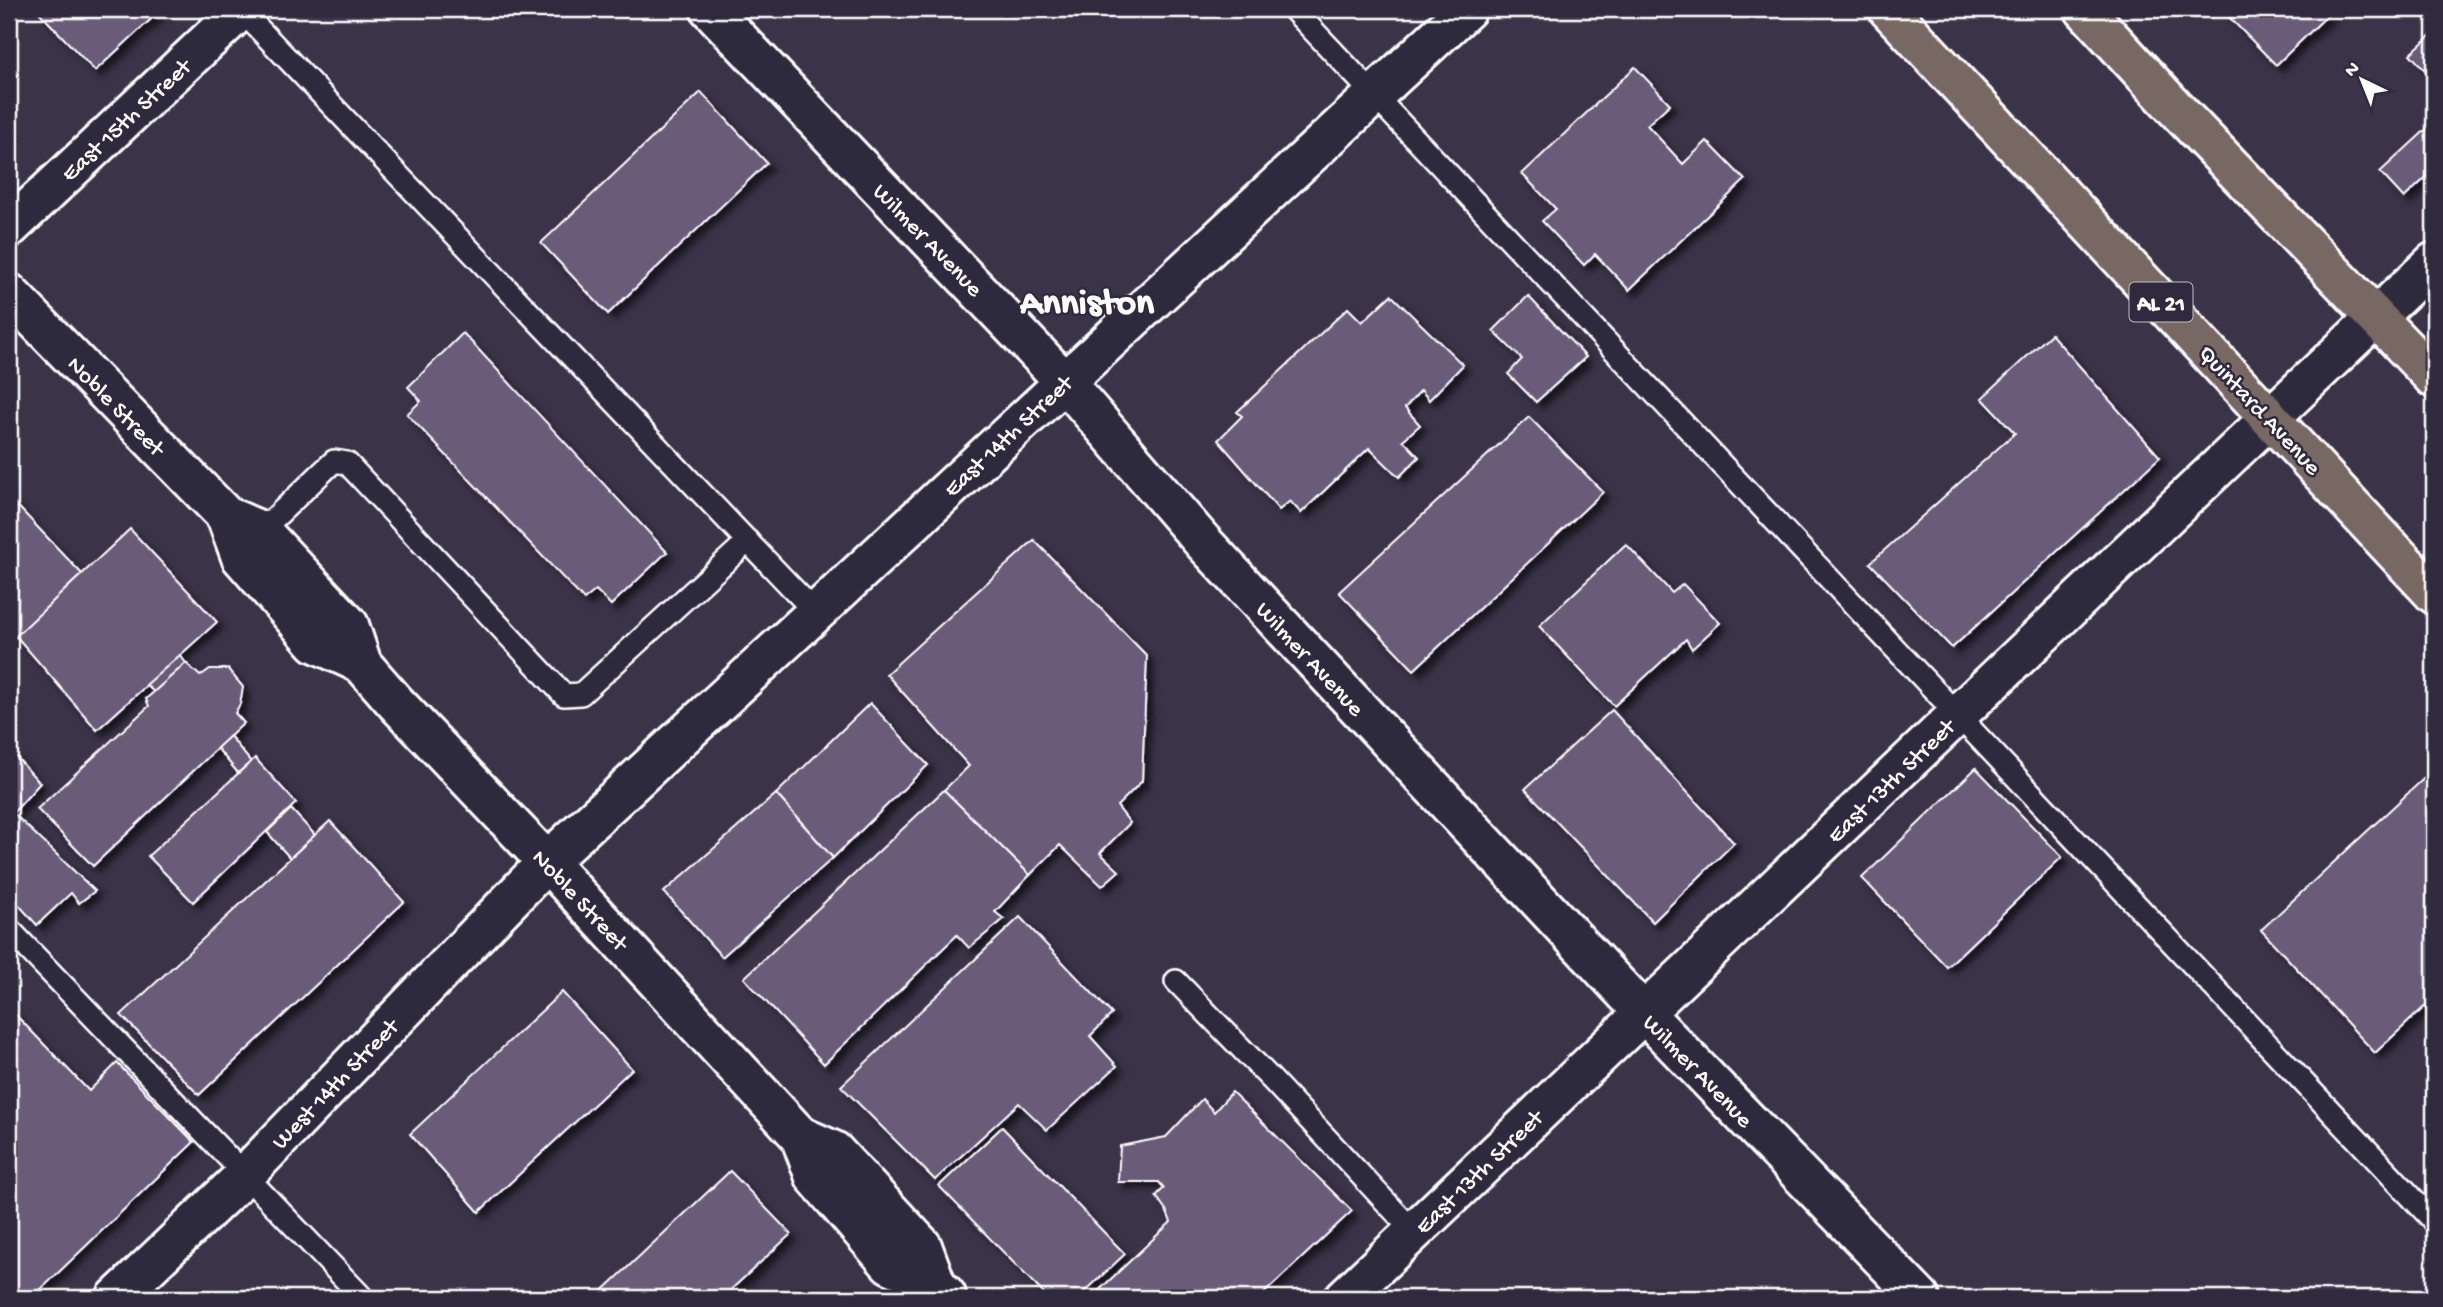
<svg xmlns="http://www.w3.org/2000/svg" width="2443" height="1307" font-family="'Gochi Hand',sans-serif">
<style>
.building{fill:#6a5c79;stroke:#fff;stroke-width:2;filter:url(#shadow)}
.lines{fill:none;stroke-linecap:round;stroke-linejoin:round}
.service-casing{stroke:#fff;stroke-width:26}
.minor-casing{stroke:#fff;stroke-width:44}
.tertiary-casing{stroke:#fff;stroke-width:44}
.secondary-casing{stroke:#fff;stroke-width:44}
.trunk-casing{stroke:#fff;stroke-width:44}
.service{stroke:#2f2a3d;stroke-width:21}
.minor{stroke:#2f2a3d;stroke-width:38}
.tertiary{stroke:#2f2a3d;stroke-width:38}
.secondary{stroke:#2f2a3d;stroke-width:38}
.trunk{stroke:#776864;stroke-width:38}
.labels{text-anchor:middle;stroke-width:5;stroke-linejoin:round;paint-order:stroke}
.shield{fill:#2f2a3d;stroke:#c1bfc5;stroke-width:2}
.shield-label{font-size:23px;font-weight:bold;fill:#fff}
.street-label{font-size:24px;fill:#fff;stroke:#2f2a3d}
.town-label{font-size:38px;font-weight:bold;fill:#fff;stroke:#2f2a3d}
</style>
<defs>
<filter id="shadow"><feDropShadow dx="6" dy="6" stdDeviation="3.5" flood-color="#0009"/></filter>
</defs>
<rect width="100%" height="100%" fill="#3b3449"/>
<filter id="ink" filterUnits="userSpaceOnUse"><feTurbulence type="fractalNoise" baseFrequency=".0143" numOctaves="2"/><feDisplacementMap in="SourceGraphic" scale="14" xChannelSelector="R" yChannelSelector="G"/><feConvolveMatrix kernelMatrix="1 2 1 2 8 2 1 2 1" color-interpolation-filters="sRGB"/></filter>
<g filter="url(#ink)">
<g class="building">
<path d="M36,9H162L95,71Z"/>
<path d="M2221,9H2334L2276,65Z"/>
<path d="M2434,32V80L2410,54Z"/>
<path d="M1635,67L1670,104L1647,125L1683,164L1707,141L1745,180L1629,290L1595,254L1584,265L1542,221L1556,209L1522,174Z"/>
<path d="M701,92L767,163L608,314L541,243Z"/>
<path d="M2434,122V170L2404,198L2380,172Z"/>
<path d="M1391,295L1463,365L1429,400L1421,390L1405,408L1420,425L1403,440L1419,457L1399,477L1369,448L1301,513L1290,501L1279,510L1218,440L1242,416L1237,412L1348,308L1362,322Z"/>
<path d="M1528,296L1586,357L1536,402L1508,374L1522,359L1493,331Z"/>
<path d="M463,333L667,552L611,605L596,590L584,600L407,414L421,401L408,387Z"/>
<path d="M2051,334L2160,457L1952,648L1870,563L2015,433L1982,398Z"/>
<path d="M1529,417L1603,492L1414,670L1339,592Z"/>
<path d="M9,497L82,574L9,643Z"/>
<path d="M130,529L217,622L97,730L16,636Z"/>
<path d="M1034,540L1147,656L1142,781L1117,806L1130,823L1100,853L1119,871L1102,886L1060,845L1030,875L944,790L969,766L886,674Z"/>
<path d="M1626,544L1672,593L1683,584L1720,623L1692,649L1686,639L1614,706L1539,626Z"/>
<path d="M180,655L186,663L154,692L146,685Z"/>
<path d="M186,663L200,676L210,669H228L243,687L240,704L235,713L244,723L93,866L37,809L149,706L146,699Z"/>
<path d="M870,703L928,765L833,858L776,794Z"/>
<path d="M1612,710L1734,843L1653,922L1525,789Z"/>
<path d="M230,736L251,762L238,773L217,748Z"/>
<path d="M9,749L40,783L13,813L95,891L79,903L71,893L37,925L9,894Z"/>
<path d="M255,758L296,803L193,902L148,856Z"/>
<path d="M1976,768L2062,857L1947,967L1862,878Z"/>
<path d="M2434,769V998L2375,1053L2261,930Z"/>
<path d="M944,790L1030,875L995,912L1004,919L969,948L957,935L824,1064L744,978Z"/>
<path d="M776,794L833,858L722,957L664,892Z"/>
<path d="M291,809L315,835L290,858L267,832Z"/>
<path d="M330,821L404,902L199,1095L121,1015Z"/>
<path d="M1020,917L1112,1014L1090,1036L1117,1066L1047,1130L1019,1103L935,1180L841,1086Z"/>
<path d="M562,992L632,1069L479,1212L410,1134Z"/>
<path d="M9,1008L89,1091L117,1063L194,1142L32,1298H9Z"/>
<path d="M1232,1092L1352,1211L1259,1298H1091L1171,1222L1166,1210L1156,1196L1164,1188L1159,1182H1118L1120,1146L1166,1137L1202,1099L1214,1112Z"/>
<path d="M1002,1127L1125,1254L1078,1298H1048L939,1186Z"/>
<path d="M730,1171L791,1234L722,1298H595Z"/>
</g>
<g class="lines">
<g class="service-casing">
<g id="service">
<path d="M240,9L816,613"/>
<path d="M1293,9L2434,1221"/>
<path d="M261,531L334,461L347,463L564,695L581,694L748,541"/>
<path d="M9,929L363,1298"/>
<path d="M1176,981L1273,1081L1414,1232"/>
</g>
</g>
<g class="minor-casing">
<g id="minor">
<path d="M710,9L1065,382L1203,542L1644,1013L1920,1298"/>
<path d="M1344,1298L2434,262"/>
</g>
</g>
<g class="tertiary-casing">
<g id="tertiary">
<path d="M9,228L242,9"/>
<path d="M116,1298L245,1175L547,862L1467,9"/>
</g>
</g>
<g class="secondary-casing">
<g id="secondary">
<path d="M9,293L226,516L261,531L349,625L362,664L396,703L547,862L800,1136L815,1177L890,1264L936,1284"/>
<path d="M226,516L241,557L316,643L362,664"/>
<path d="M800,1136L834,1151L922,1246L936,1284L946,1295"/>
</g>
</g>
<g class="trunk-casing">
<g id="trunk">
<path d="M1888,9L2434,594"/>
<path d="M2084,9L2176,109L2434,378"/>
</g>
</g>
<use href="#service" class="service"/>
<use href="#minor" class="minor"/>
<use href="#tertiary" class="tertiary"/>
<use href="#secondary" class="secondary"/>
<use href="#trunk" class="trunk"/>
</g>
</g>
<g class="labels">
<rect class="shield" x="2129.5" y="282.5" width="63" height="39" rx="5"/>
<g class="shield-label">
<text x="2161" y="310">AL 21</text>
</g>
<g class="street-label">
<text transform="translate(125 119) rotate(-43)" y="8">East 15th Street</text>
<text transform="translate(929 239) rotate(46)" y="8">Wilmer Avenue</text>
<text transform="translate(117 405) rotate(46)" y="8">Noble Street</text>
<text transform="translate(2261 409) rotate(47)" y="8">Quintard Avenue</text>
<text transform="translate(1007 435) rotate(-43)" y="8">East 14th Street</text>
<text transform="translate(1311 658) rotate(47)" y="8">Wilmer Avenue</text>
<text transform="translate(1890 780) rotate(-44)" y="8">East 13th Street</text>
<text transform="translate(581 899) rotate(47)" y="8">Noble Street</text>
<text transform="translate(1699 1070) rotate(46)" y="8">Wilmer Avenue</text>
<text transform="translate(334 1083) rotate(-46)" y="8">West 14th Street</text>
<text transform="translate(1478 1171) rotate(-44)" y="8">East 13th Street</text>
</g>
<g class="town-label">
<text x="1087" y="312">Anniston</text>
</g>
</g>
<rect width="2443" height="1307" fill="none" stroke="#2f2a3d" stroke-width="35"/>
<rect x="18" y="18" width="2408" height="1272" fill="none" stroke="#fff" stroke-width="2.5" filter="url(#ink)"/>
<g transform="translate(2362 80) rotate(317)" stroke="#2f2a3d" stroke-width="5" paint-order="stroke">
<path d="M0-5L12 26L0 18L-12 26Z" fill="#ffffff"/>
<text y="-10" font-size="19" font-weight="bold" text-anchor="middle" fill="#ffffff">N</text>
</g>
</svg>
